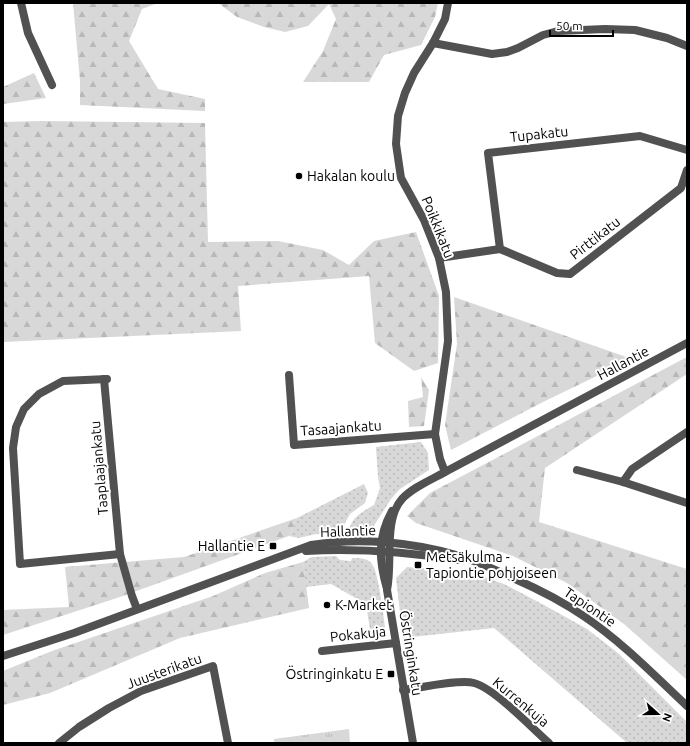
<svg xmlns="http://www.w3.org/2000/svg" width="690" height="746" font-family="Ubuntu,sans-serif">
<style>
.grass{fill:url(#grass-dots)}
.forest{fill:url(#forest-firs)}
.park{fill:url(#park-tufts)}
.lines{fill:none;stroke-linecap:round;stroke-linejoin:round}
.minor{stroke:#515151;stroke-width:8}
.tertiary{stroke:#515151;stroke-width:8}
.poi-dot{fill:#000;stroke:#fff;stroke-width:1.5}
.labels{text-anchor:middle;stroke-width:4;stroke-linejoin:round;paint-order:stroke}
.street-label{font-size:14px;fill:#000;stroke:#fff}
.poi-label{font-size:14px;fill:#000;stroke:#fff;text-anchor:start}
</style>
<defs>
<pattern id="grass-dots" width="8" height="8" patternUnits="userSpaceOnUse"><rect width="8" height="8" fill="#d8d8d8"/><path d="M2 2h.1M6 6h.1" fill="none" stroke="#b8b8b8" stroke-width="1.8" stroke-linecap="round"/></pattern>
<pattern id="forest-firs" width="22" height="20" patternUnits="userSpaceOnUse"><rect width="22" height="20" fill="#d8d8d8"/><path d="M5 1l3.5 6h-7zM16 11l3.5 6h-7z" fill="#b8b8b8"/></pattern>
<pattern id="park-tufts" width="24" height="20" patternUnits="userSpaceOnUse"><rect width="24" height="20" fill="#d8d8d8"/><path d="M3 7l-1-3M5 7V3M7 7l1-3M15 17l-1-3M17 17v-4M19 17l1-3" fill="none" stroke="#b8b8b8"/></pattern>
</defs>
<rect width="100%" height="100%" fill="#fff"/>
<g class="grass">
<path d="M421,442L428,453L429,470L400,489L391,499L370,532L362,534L348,535C350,518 360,513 374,505L380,488L378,477L376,447Z"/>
<path d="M364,484L368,493L365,503L350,514L340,532L316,534L299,538L289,536L297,518Z"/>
<path d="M336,556L340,560L351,561L352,558C359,558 368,558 372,564C379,573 384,621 386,634L371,636L366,604L331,584L306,587L303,562L312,557Z"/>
<path d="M407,567L445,570L475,574L504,584L544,605L587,629L618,653L687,722V743H627L494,628L403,638L396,578Z"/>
</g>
<g class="forest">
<path d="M73,3H158L142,9L129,41L158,89L205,99V111L80,105V81Z"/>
<path d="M218,3H438L435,17L421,45L384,55L369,82H303L323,51L336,19L329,4L308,26L285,32L264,27L237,17Z"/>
<path d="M34,73L46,98L3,104V87Z"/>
<path d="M42,121L205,123L208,242L278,241L323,250L349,265L374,241L416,232L439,296L438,363L414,371L375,343L369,276L238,286L241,331L3,342V122Z"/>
<path d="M454,297L632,359L543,402L451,450L445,425L457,344Z"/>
<path d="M687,357V374L545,468L539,522L687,569V680L624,624L567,583L513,556L416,523L407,516L430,493Z"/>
<path d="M421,377L429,390L424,426L409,427L408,401L423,397Z"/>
<path d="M297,518L289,536L117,598L3,635V610L69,607L65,567L184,557Z"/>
<path d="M303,562L309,608L180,638L50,693L3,705V671L52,651L213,596L265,573Z"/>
</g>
<path class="park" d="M349,729L350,743H274V739Z"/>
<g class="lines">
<g class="minor">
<path d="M21,3L28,33L52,85"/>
<path d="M433,43L492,54L507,52L518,48L543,35L558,31L605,29L635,30L667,38L687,46"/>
<path d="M500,249L488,153L640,136L687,150"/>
<path d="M500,249L557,273L570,274L681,188L687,170"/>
<path d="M439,258L500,249"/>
<path d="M289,375L294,445L435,434"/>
<path d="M104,379L120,554L132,596L137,609"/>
<path d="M107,379L63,381L39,394L24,409L16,427L13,448L20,564L120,554"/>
<path d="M577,470L623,482L687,503"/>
<path d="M445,472L440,459L435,434L448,341L446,292L439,258L424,220L401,178L396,144L398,116L405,93L414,73L433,43L445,19L448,3"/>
<path d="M623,482L632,469L687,432"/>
<path d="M387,589C379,561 377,538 392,511"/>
<path d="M322,651L396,643"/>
<path d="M403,690C420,688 459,679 474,683C494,688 532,728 549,743"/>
<path d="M59,743L79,727L109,708L141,691L213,666L228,743"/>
<path d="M413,743L387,590C393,563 383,520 402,499C413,487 431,480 445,472L687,343"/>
</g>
<g class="tertiary">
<path d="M306,551C357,548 408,552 458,560"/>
<path d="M3,656L74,633L311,545C359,537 413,542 460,556C478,562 496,570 513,578C538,589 562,601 585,617C622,642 654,675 687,706"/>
</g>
</g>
<g class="poi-dot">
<circle cx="299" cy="176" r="4"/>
<rect x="269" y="542" width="8" height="8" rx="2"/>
<rect x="414" y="561" width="8" height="8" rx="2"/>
<circle cx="327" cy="605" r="4"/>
<rect x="387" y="670" width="8" height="8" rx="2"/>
</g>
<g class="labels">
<g class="street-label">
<text transform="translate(539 134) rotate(-6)" y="5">Tupakatu</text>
<text transform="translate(438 227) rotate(68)" y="5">Poikkikatu</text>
<text transform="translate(595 238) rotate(-38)" y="5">Pirttikatu</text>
<text transform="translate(623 363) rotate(-28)" y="5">Hallantie</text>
<text transform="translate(341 428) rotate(-4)" y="5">Tasaajankatu</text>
<text transform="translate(99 468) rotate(-95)" y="5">Taaplaajankatu</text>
<text transform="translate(348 531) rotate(-2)" y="5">Hallantie</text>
<text transform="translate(590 607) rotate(34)" y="5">Tapiontie</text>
<text transform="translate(358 634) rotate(-6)" y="5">Pokakuja</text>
<text transform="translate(411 653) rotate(81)" y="5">Östringinkatu</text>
<text transform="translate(164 671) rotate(-20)" y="5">Juusterikatu</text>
<text transform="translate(521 702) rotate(40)" y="5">Kurrenkuja</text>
</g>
<g class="poi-label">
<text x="307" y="181">Hakalan koulu</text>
<text x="265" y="551" text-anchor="end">Hallantie E</text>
<text x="426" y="562">Metsäkulma -<tspan x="426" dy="16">Tapiontie pohjoiseen</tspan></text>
<text x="335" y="610">K-Market</text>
<text x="383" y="679" text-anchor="end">Östringinkatu E</text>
</g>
</g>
<rect width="690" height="746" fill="none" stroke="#000000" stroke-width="8"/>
<g transform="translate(658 714) rotate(111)" stroke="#ffffff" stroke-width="3" paint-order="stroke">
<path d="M0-3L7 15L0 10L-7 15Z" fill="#000000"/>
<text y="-6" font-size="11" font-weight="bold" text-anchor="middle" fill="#000000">N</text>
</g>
<path d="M550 30v6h63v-6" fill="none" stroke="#000000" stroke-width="2"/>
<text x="556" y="30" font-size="12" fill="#000000" stroke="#ffffff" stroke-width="3" paint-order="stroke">50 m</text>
</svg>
